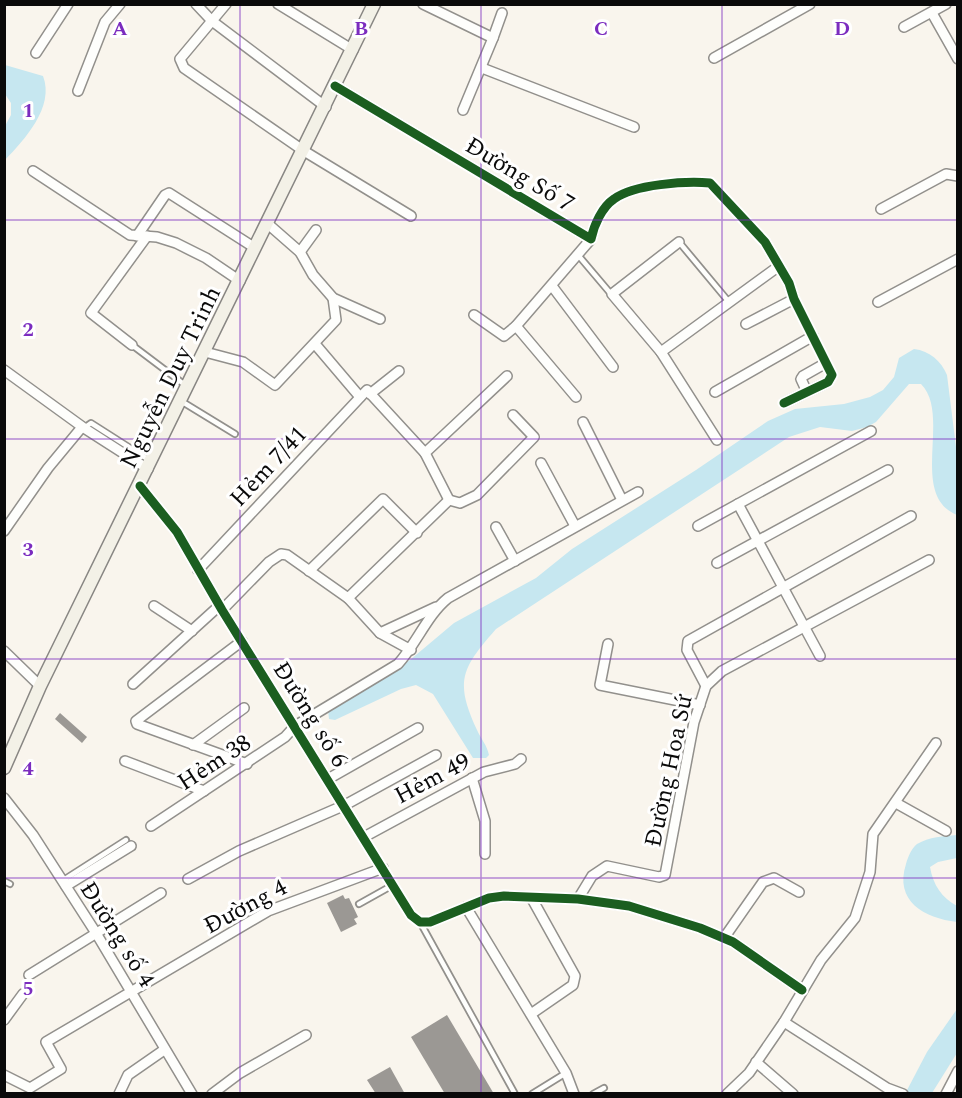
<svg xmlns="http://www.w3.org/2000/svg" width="962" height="1098" font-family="Spectral,serif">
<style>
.water{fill:#c6e7f0}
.building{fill:#9b9894}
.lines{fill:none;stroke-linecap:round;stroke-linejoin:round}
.lane-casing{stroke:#92908c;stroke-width:8}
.street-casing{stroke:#92908c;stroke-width:12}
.secondary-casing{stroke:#888683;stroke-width:15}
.lane{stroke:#fefefc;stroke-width:4.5}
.street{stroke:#fefefc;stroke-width:9}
.secondary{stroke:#f3f1e7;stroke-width:12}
.cycleway-casing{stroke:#fff;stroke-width:13}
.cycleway{stroke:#1b5e20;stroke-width:9}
.grid{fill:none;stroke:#7b2cbf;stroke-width:1.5;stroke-opacity:0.55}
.labels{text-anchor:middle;stroke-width:6;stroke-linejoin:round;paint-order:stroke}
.street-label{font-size:24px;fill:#0a0a0a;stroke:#fff}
.grid-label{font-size:20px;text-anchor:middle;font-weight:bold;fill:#7b2cbf;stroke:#fff;stroke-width:6;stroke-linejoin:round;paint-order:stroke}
</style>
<rect width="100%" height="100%" fill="#f9f5ed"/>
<g class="water">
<path d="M5,65L43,76C55,107 24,140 5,160V126L11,115V103L5,94Z"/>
<path d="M914,349C930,351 941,361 947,375L957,455V515C908,495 952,415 921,384H909L876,422L867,427L852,431L820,427L789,437L496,629C462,668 454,681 477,730C481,739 487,745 489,755L486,758H473L433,694L416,685L401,689L335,720L329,719L328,710L410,660L454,623L536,578L572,549L696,470L768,421L795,409L844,404L870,397L883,390L894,377L899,358Z"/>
<path d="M957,835V858L938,862L930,867C933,885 942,898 957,906V922C924,918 894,901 906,864C908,857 911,849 917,844C929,837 944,836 957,835Z"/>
<path d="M957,1009V1053L932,1093L905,1094L927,1052Z"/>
</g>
<g class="building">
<path d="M60,713L87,737L82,743L55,719Z"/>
<path d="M343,895L345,899L349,898L358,917L354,919L357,924L341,932L327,903Z"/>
<path d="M447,1015L494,1094H445L411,1037Z"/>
<path d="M390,1067L405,1094H376L367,1080Z"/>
</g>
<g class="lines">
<g class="lane-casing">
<g id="lane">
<path d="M679,242L729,302"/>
<path d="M578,255L611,294"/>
<path d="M132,345L185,385"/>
<path d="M181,401L235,434"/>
<path d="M84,428L91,423L149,460"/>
<path d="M4,881L10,884"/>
<path d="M62,881L126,840"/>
<path d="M359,904L393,885"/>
<path d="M420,922L515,1094"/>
<path d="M532,1094L566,1073"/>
<path d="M593,1094L604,1088"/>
</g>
</g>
<g class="street-casing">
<g id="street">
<path d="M196,4L212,21L326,107"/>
<path d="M226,4L180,59L184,68L304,151L411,216"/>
<path d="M278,4L353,50"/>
<path d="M423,4L493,38L463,110"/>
<path d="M932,13L958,59"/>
<path d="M904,27L946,4"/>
<path d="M493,38L502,13"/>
<path d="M36,53L68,4"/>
<path d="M714,58L810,4"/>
<path d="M482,68L634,127"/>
<path d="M335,86L591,239C594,225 602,207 614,199C634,184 686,181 710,183L765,242L789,283L794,299L832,375L828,382L784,403"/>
<path d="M78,91L105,22L120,4"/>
<path d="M33,171L130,235L157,237L176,243L206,258L240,281"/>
<path d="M881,209L946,174L958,176"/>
<path d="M268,224L300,252L313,275L333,298L380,319"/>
<path d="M137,236L165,195L169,193L255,248"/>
<path d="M679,242L612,294L661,352L717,440"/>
<path d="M300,252L316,230"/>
<path d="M552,286L613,367"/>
<path d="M878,302L958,259"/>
<path d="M474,315L504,336L516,326L576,397"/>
<path d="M746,324L794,299"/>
<path d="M516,326L591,239"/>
<path d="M315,344L360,397"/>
<path d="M132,345L91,313L147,236"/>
<path d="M205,352L243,362L275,385L336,320L333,298"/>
<path d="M661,352L779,266"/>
<path d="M4,370L84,428L148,469"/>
<path d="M715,392L813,336"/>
<path d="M807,392L801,379L803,376L826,363"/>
<path d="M370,394L399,371"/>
<path d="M583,422L622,500"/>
<path d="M541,463L575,526"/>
<path d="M140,486L177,532L222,610L411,915L420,922H430L489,898L504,896L578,899L629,906L700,928L733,942L802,990"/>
<path d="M449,500L425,453L507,376"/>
<path d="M738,504L820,656"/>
<path d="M698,526L871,431"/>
<path d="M496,527L515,561"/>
<path d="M4,531L48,468L82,427"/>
<path d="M717,563L888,470"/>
<path d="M198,570L367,390L425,453"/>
<path d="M309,571L383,499L417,533"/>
<path d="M348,598L380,633"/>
<path d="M154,606L192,631"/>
<path d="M222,610L269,562L281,554L287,555L348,598L449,500L460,503L477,495L534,437L513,415"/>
<path d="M242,641L136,721L137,724L247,764"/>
<path d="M608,644L600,685L700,705"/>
<path d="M411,650L380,633L436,607"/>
<path d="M4,651L40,686"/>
<path d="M133,684L219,606"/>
<path d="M706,686L687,650L688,641L911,516"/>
<path d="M193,745L244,708"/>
<path d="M125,761L204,791"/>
<path d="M472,778L485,821V854"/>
<path d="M328,779L418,728"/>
<path d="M4,798L33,835L96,933L192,1094"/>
<path d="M896,803L946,831"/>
<path d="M151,826L285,737L295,726L398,664C417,643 427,615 448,598L638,492"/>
<path d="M364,837L484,772L515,764L521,759"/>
<path d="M188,879L239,851L345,805L436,755"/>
<path d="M66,886L131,846"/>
<path d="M578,899L592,876L607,866L659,877L665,875L694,722L706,686L722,671L929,560"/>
<path d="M466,907L566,1073L574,1094"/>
<path d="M724,938L763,882L774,878L799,892"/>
<path d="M29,975L161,893"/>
<path d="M531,1014L573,985L575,976L531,897"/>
<path d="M4,1020L23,994"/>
<path d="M784,1022L887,1088L903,1094"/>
<path d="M756,1062L793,1094"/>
<path d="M4,1075L30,1088L61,1069L46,1042L268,911L383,868"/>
<path d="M119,1094L128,1075L164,1050"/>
<path d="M212,1094L240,1073L306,1035"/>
<path d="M727,1094L749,1073L784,1022L821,960L855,918L870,872L873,834L936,743"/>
<path d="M946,1094L958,1071"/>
</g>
</g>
<g class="secondary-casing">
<path id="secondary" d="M4,768L40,686L374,4"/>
</g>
<use href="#lane" class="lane"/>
<use href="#street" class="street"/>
<use href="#secondary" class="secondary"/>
<g class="cycleway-casing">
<g id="cycleway">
<path d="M335,86L591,239C594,225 602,207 614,199C634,184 686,181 710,183L765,242L789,283L794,299L832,375L828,382L784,403"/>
<path d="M140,486L177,532L222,610L411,915L420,922H430L489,898L504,896L578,899L629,906L700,928L733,942L802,990"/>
</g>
</g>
<use href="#cycleway" class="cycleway"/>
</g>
<path class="grid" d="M240,4V1094M481,4V1094M722,4V1094M4,220H958M4,439H958M4,659H958M4,878H958"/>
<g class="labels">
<g class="street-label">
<text transform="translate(520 174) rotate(31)" y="8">Đường Số 7</text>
<text transform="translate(170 377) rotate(-64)" y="8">Nguyễn Duy Trinh</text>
<text transform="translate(268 466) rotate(-47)" y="8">Hẻm 7/41</text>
<text transform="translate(311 714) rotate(58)" y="8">Đường số 6</text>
<text transform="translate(214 762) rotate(-33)" y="8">Hẻm 38</text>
<text transform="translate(668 771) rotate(-78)" y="8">Đường Hoa Sứ</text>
<text transform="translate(432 778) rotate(-28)" y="8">Hẻm 49</text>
<text transform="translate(245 906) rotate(-28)" y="8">Đường 4</text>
<text transform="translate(118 934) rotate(58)" y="8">Đường số 4</text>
</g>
</g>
<g class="grid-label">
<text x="120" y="35">A</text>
<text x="361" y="35">B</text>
<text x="601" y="35">C</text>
<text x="842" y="35">D</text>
<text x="28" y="117">1</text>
<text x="28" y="336">2</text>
<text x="28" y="556">3</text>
<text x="28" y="775">4</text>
<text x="28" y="995">5</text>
</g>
<rect width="962" height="1098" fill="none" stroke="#0a0a0a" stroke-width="12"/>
</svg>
